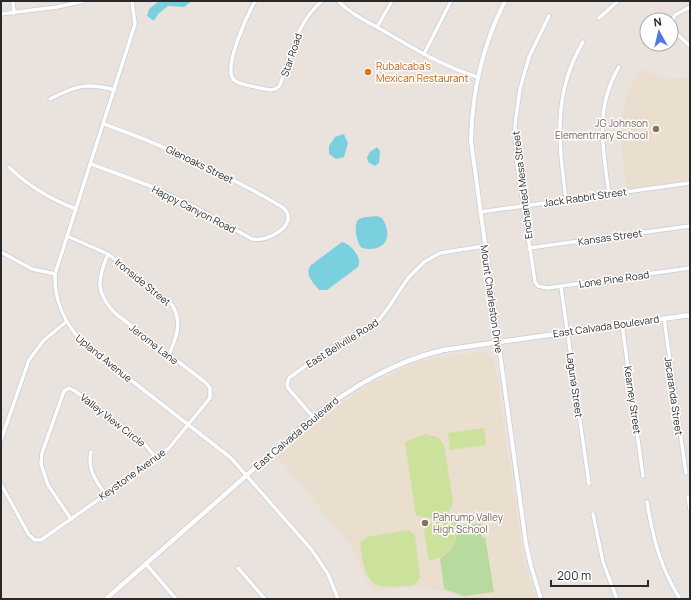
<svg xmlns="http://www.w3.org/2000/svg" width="691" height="600" font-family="Manrope,sans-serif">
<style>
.education{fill:#eadece}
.green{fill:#b9da9f}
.pitch{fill:#cbe19c}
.water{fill:#7bd0e0}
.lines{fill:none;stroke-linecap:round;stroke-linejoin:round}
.minor-casing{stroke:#c8ccd5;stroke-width:5}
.tertiary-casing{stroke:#c8ccd5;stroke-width:5.5}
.secondary-casing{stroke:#c8ccd5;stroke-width:6}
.minor{stroke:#fff;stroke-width:3.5}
.tertiary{stroke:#fff;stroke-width:4}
.secondary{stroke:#fff;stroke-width:4.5}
.food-dot{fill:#e8710a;stroke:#fff;stroke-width:1.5}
.education-dot{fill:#8d6e63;stroke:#fff;stroke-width:1.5}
.labels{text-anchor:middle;stroke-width:3;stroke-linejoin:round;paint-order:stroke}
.street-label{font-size:10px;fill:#292929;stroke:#fff}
.food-label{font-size:10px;fill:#c56008;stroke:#fff;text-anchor:start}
.education-label{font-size:10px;fill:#785e54;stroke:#fff;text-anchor:end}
</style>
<rect width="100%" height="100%" fill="#eae3dd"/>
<g class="education">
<path d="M641,69L666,79L690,77V180L627,189L621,141L622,116L629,89Z"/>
<path d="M482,351L494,359L525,567L537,599H461L449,593L419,587L372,590L349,544L278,457L334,408L370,384L424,360Z"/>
</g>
<path class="green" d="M481,524L482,538L485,537L494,592L464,596L444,589L440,558C453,551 458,540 457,525Z"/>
<g class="pitch">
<path d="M484,428L486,445L450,450L448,433Z"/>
<path d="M425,434L438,437L444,445L453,501C451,514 440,520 428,518C423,518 420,515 416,516L405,442Z"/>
<path d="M456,519C459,542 452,555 429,561L424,532L427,524Z"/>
<path d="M408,530L415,535L420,578L414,585C370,590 366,587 360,543L367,537Z"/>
</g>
<g class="water">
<path d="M159,1H192L184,7L168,6L158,14L154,21L147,16L149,9Z"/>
<path d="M344,134L348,143L344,157L336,159L329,154V146L335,137Z"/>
<path d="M377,147L380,151L379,163L375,166L368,162L367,157L370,152Z"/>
<path d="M377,216L382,218C394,237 385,253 362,248C357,244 353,226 358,220C362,216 372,217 377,216Z"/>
<path d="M342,242C351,244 363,258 358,267L327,290H319C313,282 304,275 311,265Z"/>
</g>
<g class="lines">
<g class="minor-casing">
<g id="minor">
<path d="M13,1L14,13"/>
<path d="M132,1L135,24L55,274C54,301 64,322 82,342L231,458L311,549L328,574L338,599"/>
<path d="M255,1C248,14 222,68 234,80C239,85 253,86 260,88C268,90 275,92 280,85C291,55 296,23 322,1"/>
<path d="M338,1C351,14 368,22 384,31C414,49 443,66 477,77"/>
<path d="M690,7L675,15L672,22L677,34L690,46"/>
<path d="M1,14L57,7L84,1"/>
<path d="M549,16L529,57L520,89L515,125L517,163L535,282L538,286L547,288L690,268"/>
<path d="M599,18L618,1"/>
<path d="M377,27L392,1"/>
<path d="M424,54L451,1"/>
<path d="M50,99C75,86 87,82 115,90"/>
<path d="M91,164L153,187L191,205L252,239C269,243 302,222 282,207C223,172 169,147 104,124"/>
<path d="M9,167C29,187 50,199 76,209"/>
<path d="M609,194C603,149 594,109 619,67"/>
<path d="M566,200C559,143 552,94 583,42"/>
<path d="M480,212L690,183"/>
<path d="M67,236L108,254L172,305C183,322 176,338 169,355"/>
<path d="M529,248L690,226"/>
<path d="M1,252L32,269L55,274"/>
<path d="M561,287L589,484"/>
<path d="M664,318L686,473"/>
<path d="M622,324L643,476"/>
<path d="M313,417L288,388L287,384L289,378L326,351L378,321L388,308L408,278L424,262L440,253L484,246"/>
<path d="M1,440L29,360L44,340L66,322"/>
<path d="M91,452C87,469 96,481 105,494"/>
<path d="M1,484L29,535L35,540H41L115,488L169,448L210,398V388L205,382L116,314C95,293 97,280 108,254"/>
<path d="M688,497L690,510"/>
<path d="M647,502C653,538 660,567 680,599"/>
<path d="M593,514L603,562L617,599"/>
<path d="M71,519L48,485L41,464L42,453L64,391L69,388L75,391L143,442L156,458"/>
<path d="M146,564L176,599"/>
<path d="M238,568L265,599"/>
</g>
</g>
<g class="tertiary-casing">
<path id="tertiary" d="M505,1C482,46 472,91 471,141L526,544L531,566L541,599"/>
</g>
<g class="secondary-casing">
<path id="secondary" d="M106,599L313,417C353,386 394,362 443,350L690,315"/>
</g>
<use href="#minor" class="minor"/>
<use href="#tertiary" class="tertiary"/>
<use href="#secondary" class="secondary"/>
</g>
<circle class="food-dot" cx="368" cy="72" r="4"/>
<g class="education-dot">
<circle cx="656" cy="129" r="4"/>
<circle cx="425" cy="523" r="4"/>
</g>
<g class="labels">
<g class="street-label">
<text transform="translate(291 55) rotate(-71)" y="4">Star Road</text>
<text transform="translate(200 164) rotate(26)" y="4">Glenoaks Street</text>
<text transform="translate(522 185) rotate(-97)" y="4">Enchanted Mesa Street</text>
<text transform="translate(585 197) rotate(-8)" y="4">Jack Rabbit Street</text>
<text transform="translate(194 209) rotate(27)" y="4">Happy Canyon Road</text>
<text transform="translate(610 237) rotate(-8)" y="4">Kansas Street</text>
<text transform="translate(614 279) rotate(-8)" y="4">Lone Pine Road</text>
<text transform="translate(143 282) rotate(39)" y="4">Ironside Street</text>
<text transform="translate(492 299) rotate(82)" y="4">Mount Charleston Drive</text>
<text transform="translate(606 326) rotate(-8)" y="4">East Calvada Boulevard</text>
<text transform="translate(342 343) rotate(-32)" y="4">East Bellville Road</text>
<text transform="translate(154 344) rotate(38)" y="4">Jerome Lane</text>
<text transform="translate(104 358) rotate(39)" y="4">Upland Avenue</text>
<text transform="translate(575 385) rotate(82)" y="4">Laguna Street</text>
<text transform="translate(674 396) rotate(82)" y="4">Jacaranda Street</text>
<text transform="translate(633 400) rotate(82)" y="4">Kearney Street</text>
<text transform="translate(113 420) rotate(38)" y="4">Valley View Circle</text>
<text transform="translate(296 433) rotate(-40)" y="4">East Calvada Boulevard</text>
<text transform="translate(132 474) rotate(-36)" y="4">Keystone Avenue</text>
</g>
<g class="food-label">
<text x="376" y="70">Rubalcaba's<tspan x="376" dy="12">Mexican Restaurant</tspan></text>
</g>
<g class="education-label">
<text x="648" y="127">JG Johnson<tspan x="648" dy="12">Elementrrary School</tspan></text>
<text x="433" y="521" text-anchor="start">Pahrump Valley<tspan x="433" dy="12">High School</tspan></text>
</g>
</g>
<rect width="691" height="600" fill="none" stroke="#292929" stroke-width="4"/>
<g transform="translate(659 32) rotate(352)"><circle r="19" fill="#ffffff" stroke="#a9a9a9"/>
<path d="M0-3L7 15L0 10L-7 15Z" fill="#4f7ae5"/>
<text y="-6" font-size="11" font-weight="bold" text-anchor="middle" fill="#292929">N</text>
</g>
<path d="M551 580v6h97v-6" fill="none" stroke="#292929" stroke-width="2"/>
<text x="557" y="580" font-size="12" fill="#292929" stroke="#ffffff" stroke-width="3" paint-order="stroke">200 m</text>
</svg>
